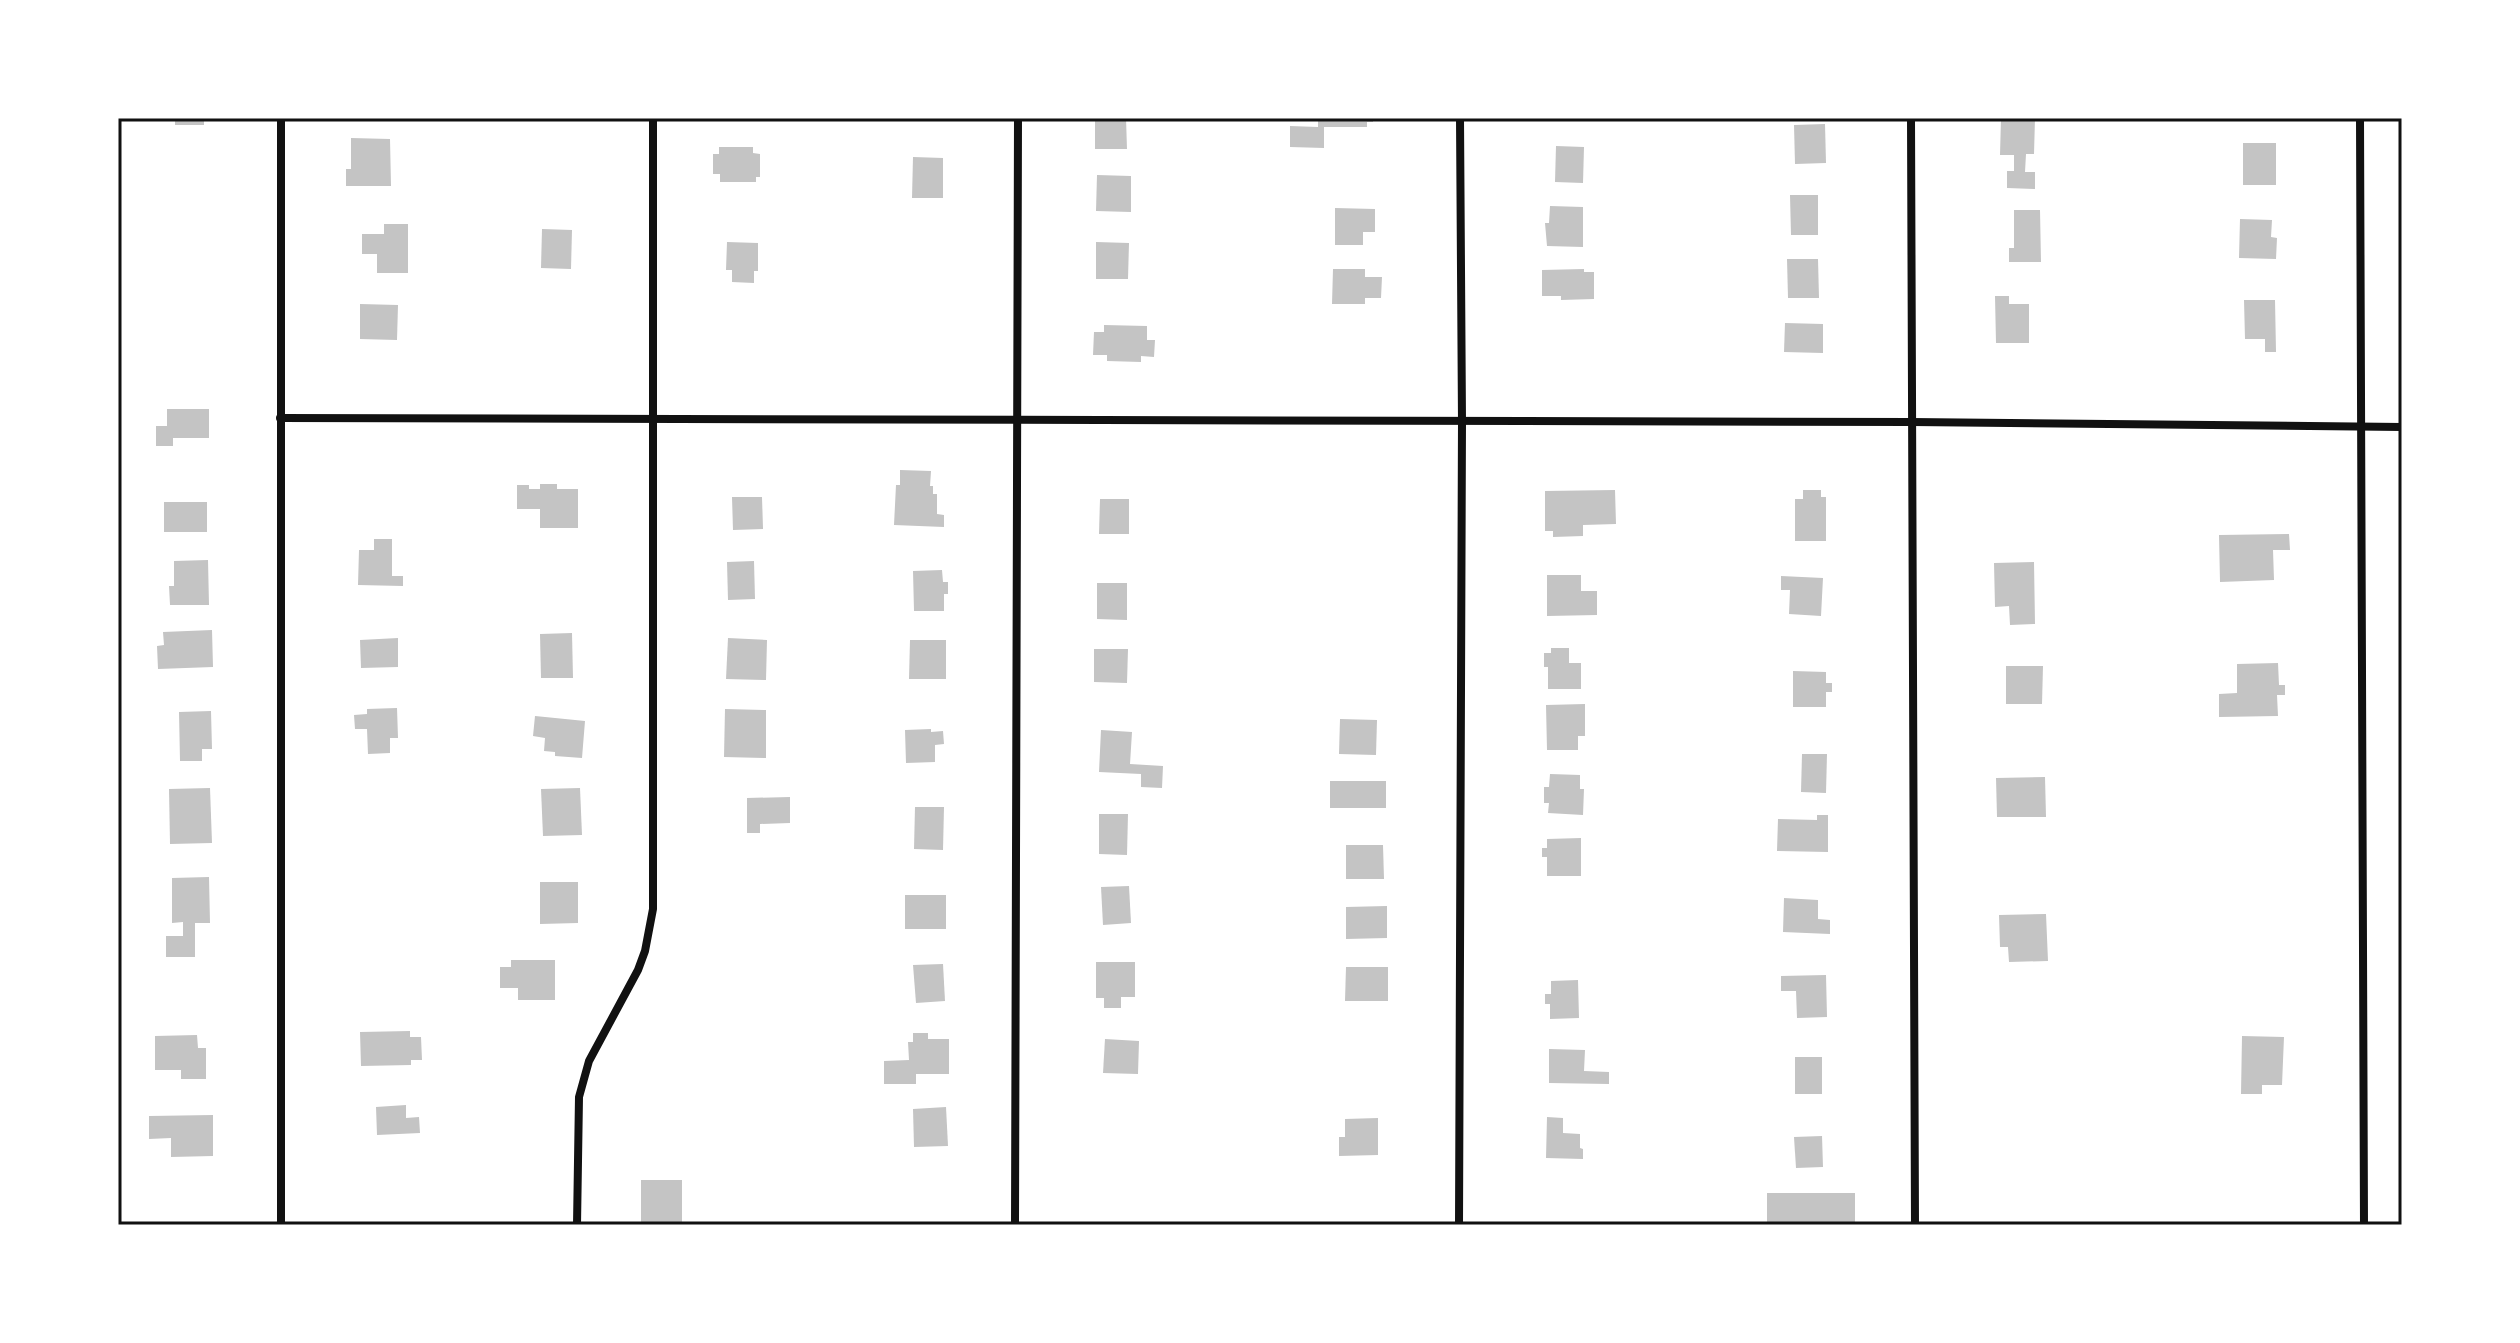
<svg xmlns="http://www.w3.org/2000/svg" width="2520" height="1343" font-family="Barlow,sans-serif">
<style>
.building{fill:#c4c4c4}
.lines{fill:none;stroke-linecap:round;stroke-linejoin:round}
.minor{stroke:#111;stroke-width:8}
.neatline{fill:none;stroke:#111;stroke-width:3}
</style>
<rect width="100%" height="100%" fill="#fff"/>
<g class="building">
<rect x="175" y="118" width="29" height="7"/>
<path d="M1095,118H1126L1127,149H1095Z"/>
<path d="M1318,118H1373V122H1367V127H1324V148L1290,147V126L1318,127Z"/>
<path d="M2001,118H2035L2034,154H2026L2025,172H2035V189L2007,188V171H2014V155H2000Z"/>
<path d="M1825,124L1826,163L1795,164L1794,125Z"/>
<path d="M351,138L390,139L391,186H346V169H351Z"/>
<rect x="2243" y="143" width="33" height="42"/>
<path d="M1556,146L1584,147L1583,183L1555,182Z"/>
<path d="M719,147H753V153L760,154V177H756V182H720V174H713V154H719Z"/>
<path d="M913,157L943,158V198H912Z"/>
<path d="M1097,175L1131,176V212L1096,211Z"/>
<path d="M1790,195H1818V235H1791Z"/>
<path d="M1550,206L1583,207V247L1547,246L1545,223H1549Z"/>
<path d="M1335,208L1375,209V232H1363V245H1335Z"/>
<path d="M2014,210H2040L2041,262H2009V248H2014Z"/>
<path d="M2240,219L2272,220L2271,237L2277,238L2276,259L2239,258Z"/>
<path d="M384,224H408V273H377V254H362V234H384Z"/>
<path d="M542,229L572,230L571,269L541,268Z"/>
<path d="M727,242L758,243V271H754V283L732,282V270H726Z"/>
<path d="M1096,242L1129,243L1128,279H1096Z"/>
<path d="M1787,259H1818L1819,298H1788Z"/>
<path d="M1333,269H1365V277H1382L1381,298H1365V304H1332Z"/>
<path d="M1584,269V272H1594V299L1561,300V296H1542V270Z"/>
<path d="M1995,296H2009V304H2029V343H1996Z"/>
<path d="M2244,300H2275L2276,352H2265V339H2245Z"/>
<path d="M360,304L398,305L397,340L360,339Z"/>
<path d="M1785,323L1823,324V353L1784,352Z"/>
<path d="M1104,325L1147,326V340H1155L1154,357L1141,356V362L1107,361V355H1093L1094,332H1104Z"/>
<path d="M167,409H209V438H173V446H156V426H167Z"/>
<path d="M900,470L931,471L930,486H933V494H937V514L944,515V527L894,525L896,485H900Z"/>
<path d="M540,484H557V489H578V528H540V509H517V485H529V489H540Z"/>
<path d="M1615,490L1616,524L1583,525V536L1553,537V531H1545V491Z"/>
<path d="M1803,490H1821V497H1826V541H1795V499H1803Z"/>
<path d="M732,497H762L763,529L733,530Z"/>
<path d="M1100,499H1129V534H1099Z"/>
<rect x="164" y="502" width="43" height="30"/>
<path d="M2289,534L2290,550H2273L2274,580L2220,582L2219,535Z"/>
<path d="M374,539H392V576H403V586L358,585L359,550H374Z"/>
<path d="M208,560L209,605H170L169,586H174V561Z"/>
<path d="M754,561L755,599L728,600L727,562Z"/>
<path d="M2034,562L2035,624L2010,625L2009,606L1995,607L1994,563Z"/>
<path d="M942,570L943,582H948V594H944V611H914L913,571Z"/>
<path d="M1547,575H1581V591H1597V615L1547,616Z"/>
<path d="M1781,576L1823,578L1821,616L1789,614L1790,590H1781Z"/>
<path d="M1097,583H1127V620L1097,619Z"/>
<path d="M212,630L213,667L158,669L157,646L164,645L163,632Z"/>
<path d="M572,633L573,678H541L540,634Z"/>
<path d="M398,638V667L361,668L360,640Z"/>
<path d="M728,638L767,640L766,680L726,679Z"/>
<path d="M910,640H946V679H909Z"/>
<path d="M1551,648H1569V663H1581V689H1548V667H1544V653H1551Z"/>
<path d="M1094,649H1128L1127,683L1094,682Z"/>
<path d="M2278,663L2279,685H2285V695H2277L2278,716L2219,717V694L2237,693V664Z"/>
<path d="M2006,666H2043L2042,704H2006Z"/>
<path d="M1793,671L1826,672V683H1832V692H1826V707H1793Z"/>
<path d="M1585,704V736H1578V750H1547L1546,705Z"/>
<path d="M397,708L398,738H390V753L368,754L367,729H355L354,715L367,714V709Z"/>
<path d="M725,709L766,710V758L724,757Z"/>
<path d="M211,711L212,749H202V761H180L179,712Z"/>
<path d="M535,716L585,721L582,758L555,756V752L544,751L545,738L533,736Z"/>
<path d="M1340,719L1377,720L1376,755L1339,754Z"/>
<path d="M931,729V732L943,731L944,744L935,745V762L906,763L905,730Z"/>
<path d="M1101,730L1132,732L1130,764L1163,766L1162,788L1141,787V774L1099,772Z"/>
<path d="M1802,754H1827L1826,793L1801,792Z"/>
<path d="M1550,774L1580,775V789H1584L1583,815L1548,813L1549,803H1544V787H1549Z"/>
<path d="M2045,777L2046,817H1997L1996,778Z"/>
<rect x="1330" y="781" width="56" height="27"/>
<path d="M210,788L212,843L170,844L169,789Z"/>
<path d="M580,788L582,835L543,836L541,789Z"/>
<path d="M790,797V823L760,824V833H747V798Z"/>
<path d="M915,807H944L943,850L914,849Z"/>
<path d="M1099,814H1128L1127,855L1099,854Z"/>
<path d="M1817,815H1828V852L1777,851L1778,819L1817,820Z"/>
<path d="M1581,838V876H1547V857H1542V848H1547V839Z"/>
<path d="M1346,845H1383L1384,879H1346Z"/>
<path d="M209,877L210,923H195V957H166V936H183V922L172,923V878Z"/>
<path d="M540,882H578V923L540,924Z"/>
<path d="M1129,886L1131,923L1103,925L1101,887Z"/>
<rect x="905" y="895" width="41" height="34"/>
<path d="M1784,898L1818,900V919L1830,920V934L1783,932Z"/>
<path d="M1387,906V938L1346,939V907Z"/>
<path d="M2046,914L2048,961L2009,962L2008,947H2000L1999,915Z"/>
<path d="M511,960H555V1000H518V988H500V967H511Z"/>
<path d="M1096,962H1135V997H1121V1008H1104V998H1096Z"/>
<path d="M943,964L945,1001L916,1003L913,965Z"/>
<path d="M1346,967H1388V1001H1345Z"/>
<path d="M1826,975L1827,1017L1797,1018L1796,991H1781V976Z"/>
<path d="M1578,980L1579,1018L1550,1019V1004H1545V994H1551V981Z"/>
<path d="M410,1031V1037H421L422,1060H411V1065L361,1066L360,1032Z"/>
<path d="M913,1033H928V1039H949V1074H916V1084H884V1061L909,1060L908,1042H913Z"/>
<path d="M197,1035L198,1048H206V1079H181V1070H155V1036Z"/>
<path d="M2242,1036L2284,1037L2282,1085H2262V1094H2241Z"/>
<path d="M1105,1039L1139,1041L1138,1074L1103,1073Z"/>
<path d="M1549,1049L1585,1050L1584,1071L1609,1072V1084L1549,1083Z"/>
<rect x="1795" y="1057" width="27" height="37"/>
<path d="M406,1105V1118L419,1117L420,1133L377,1135L376,1107Z"/>
<path d="M946,1107L948,1146L914,1147L913,1109Z"/>
<path d="M213,1115V1156L171,1157V1138L149,1139V1116Z"/>
<path d="M1547,1117L1563,1118V1133L1580,1134V1148L1583,1149V1159L1546,1158Z"/>
<path d="M1378,1118V1155L1339,1156V1137H1345V1119Z"/>
<path d="M1822,1136L1823,1167L1796,1168L1794,1137Z"/>
<rect x="641" y="1180" width="41" height="45"/>
<rect x="1767" y="1193" width="88" height="32"/>
</g>
<g class="lines">
<g class="minor">
<path d="M281,118V1225"/>
<path d="M1911,118L1915,1225"/>
<path d="M2360,118L2364,1225"/>
<path d="M280,418L1912,422L2402,427"/>
<path d="M577,1225L579,1097L589,1061L638,970L645,951L653,909V118"/>
<path d="M1015,1225L1018,118"/>
<path d="M1459,1225L1462,421L1460,118"/>
</g>
</g>
<rect width="2520" height="1343" fill="none" stroke="#ffffff" stroke-width="240"/>
<rect x="120" y="120" width="2280" height="1103" class="neatline"/>
</svg>
